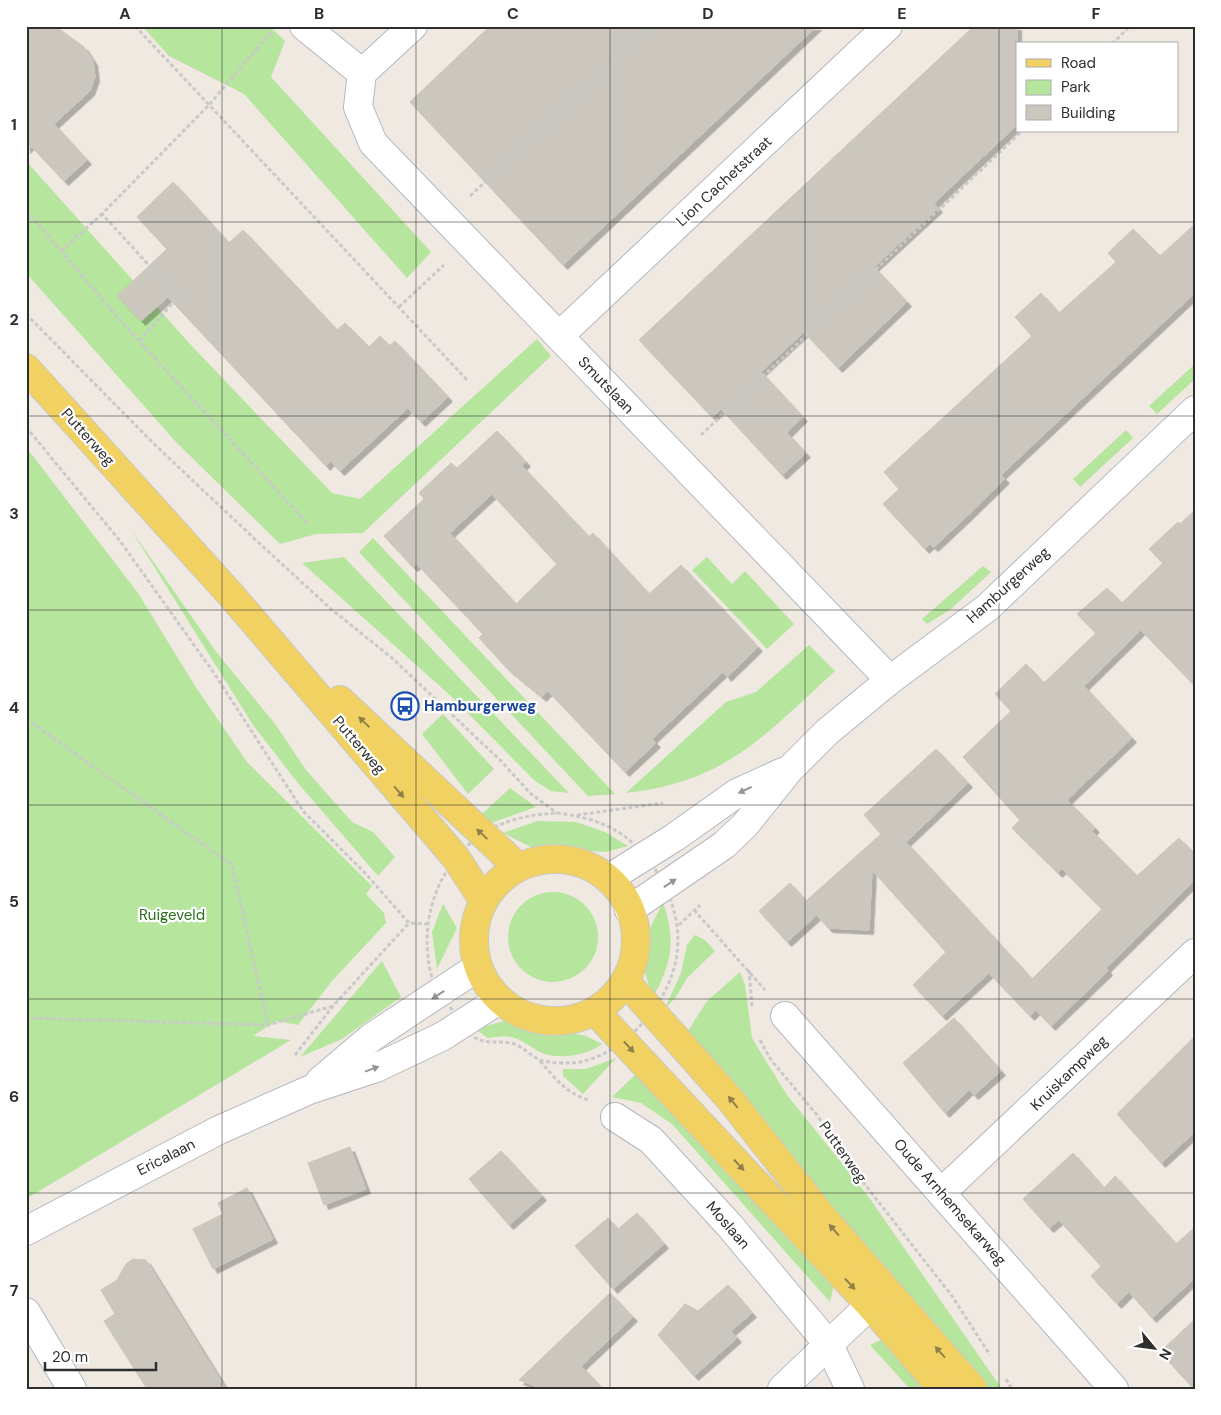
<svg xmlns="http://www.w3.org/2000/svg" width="1221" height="1415" font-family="'DM Sans',sans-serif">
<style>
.green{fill:#b6e59e}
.building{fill:#cbc7bf;stroke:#cbc5ba;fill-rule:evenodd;filter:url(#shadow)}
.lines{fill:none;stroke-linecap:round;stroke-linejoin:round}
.minor-casing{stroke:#b4b7c1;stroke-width:30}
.tertiary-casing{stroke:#b4b7c1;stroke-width:30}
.primary-casing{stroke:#c9c9c9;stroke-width:30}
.path{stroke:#c9c9c9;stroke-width:3;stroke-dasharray:4 2.5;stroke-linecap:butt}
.minor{stroke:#fff;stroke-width:28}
.tertiary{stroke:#fff;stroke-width:28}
.primary{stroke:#f2d163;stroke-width:28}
.oneway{fill:#908048}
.oneway2{fill:#969696}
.grid{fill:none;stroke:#2e2e2e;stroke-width:1;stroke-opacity:0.55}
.labels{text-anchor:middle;stroke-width:4.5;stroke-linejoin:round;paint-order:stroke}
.street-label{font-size:15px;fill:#2e2e2e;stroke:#fff}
.transit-label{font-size:15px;font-weight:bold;fill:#164399;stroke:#fff;text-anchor:start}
.park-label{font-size:15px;fill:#2c6e1b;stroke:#fff}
.neatline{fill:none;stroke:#2e2e2e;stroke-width:2}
.grid-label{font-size:16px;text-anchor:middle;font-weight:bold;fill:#2e2e2e}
</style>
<defs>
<filter id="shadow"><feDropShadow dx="4.5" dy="4.5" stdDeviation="0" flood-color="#0004"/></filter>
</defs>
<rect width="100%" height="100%" fill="#efe9e1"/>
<g class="green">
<path d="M142,26H269L285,41L271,77L431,252L407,278L244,94L169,56Z"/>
<path d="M26,161L190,344L332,493L360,499L537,339L551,356L363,533L316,534L280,544L176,442L26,273Z"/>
<path d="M1195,364V379L1157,414L1149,406Z"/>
<path d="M1126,430L1133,438L1080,487L1073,479Z"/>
<path d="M26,447L138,593L195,686L247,762L372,886L366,894L384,913L386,923L332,981L298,1025L276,1021L253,1036L291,1040L26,1199Z"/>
<path d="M130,528L217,653L276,725L306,770L352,822L373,832L395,857L378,876L297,782L253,725Z"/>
<path d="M373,538L615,794L588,796L359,552Z"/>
<path d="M344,557L569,793L551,791L535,781L452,697L302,563Z"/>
<path d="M707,557L732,584L745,571L794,624L767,649L692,570Z"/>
<path d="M983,566L991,572L951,609L927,624L922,619Z"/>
<path d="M809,645L835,671C765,735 726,782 626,793L726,702L756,692Z"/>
<path d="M443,714L494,769L468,794L422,734Z"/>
<path d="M510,788L536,807L491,823L482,814Z"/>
<path d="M537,821L576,822L605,832L628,846L606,852L531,847L503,833Z"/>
<circle cx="553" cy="937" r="45"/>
<path d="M663,903C676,940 672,963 653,997C637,955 642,941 663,903Z"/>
<path d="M443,904L457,928L437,969L432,932Z"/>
<path d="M695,935L705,940L715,951L687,978L676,997L664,1010L681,973L687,945Z"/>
<path d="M382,961L401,997L342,1039L300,1057Z"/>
<path d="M740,972L745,985L752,1038L766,1061L787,1095L868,1196L1002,1389H986L840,1221L688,1031L707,1001Z"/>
<path d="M504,1021L586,1036L602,1044C588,1055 560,1060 542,1053C531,1048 523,1040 511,1037C504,1035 495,1037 488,1038L475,1029Z"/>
<path d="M616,1058L583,1094L563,1076V1069H586Z"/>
<path d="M637,1073L835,1279L830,1302L672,1124L641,1103L612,1097Z"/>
<path d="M885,1338L929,1389H910L870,1345Z"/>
</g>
<g class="building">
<path d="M26,26H55L84,47L93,61L95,77L90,91L54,124L87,160L64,181L30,145L26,149Z"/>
<path d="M490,26H817L563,265L410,102Z"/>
<path d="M974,26H1017V125L934,203L938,208L874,267L907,302L838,368L804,332L761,372L803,417L787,433L806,453L782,475L721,409L712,417L639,340Z"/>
<path d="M173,182L229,243L243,230L337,330L345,323L369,347L380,336L389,346L395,341L448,397L421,422L408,408L340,471L330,461L326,466L168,297L141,321L117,296L167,249L137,217Z"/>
<path d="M1195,224V293L1001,475L1005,479L967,516L934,547L930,544L925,549L883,504L899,489L884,472L1032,336L1015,317L1041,293L1059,313L1116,262L1108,253L1133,229L1160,256Z"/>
<path d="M497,431L526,462L522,466L589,537L593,533L649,594L681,565L758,647L727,677L723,672L652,739L656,743L625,772L548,691L542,697L507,668L479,638L483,634L417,564L413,567L384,536L424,499L419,493L451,463L457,468ZM492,494L557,564L516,604L450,533Z"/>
<path d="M1195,510V686L1141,630L1084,686L1132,738L1067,800L1095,828L1092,831L1137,876L1179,838L1195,854V880L1106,968L1108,971L1051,1026L1036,1010L1030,1016L989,973L942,1016L913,985L946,952L872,870L869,930L828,928L817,915L787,942L759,911L790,883L806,901L881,834L864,815L936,749L968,783L906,842L1032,979L1102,909L1062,869L1058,873L1012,828L1020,820L963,757L1011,711L995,694L1026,664L1044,683L1096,633L1077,614L1107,588L1122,603L1163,563L1149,549L1178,522L1180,524Z"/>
<path d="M954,1018L1001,1071L974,1095L969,1090L945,1113L903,1063Z"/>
<path d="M1195,1036V1132L1161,1163L1117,1114Z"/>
<path d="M350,1147L366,1189L324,1205L308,1163Z"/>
<path d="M501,1151L542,1196L509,1225L469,1179Z"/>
<path d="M1073,1153L1104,1188L1115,1176L1176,1244L1195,1227V1278L1152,1318L1129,1292L1117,1304L1091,1276L1101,1266L1059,1220L1049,1228L1023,1199Z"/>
<path d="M247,1188L273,1239L213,1269L193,1229L223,1214L218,1203Z"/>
<path d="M637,1213L664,1244L613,1289L575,1246L608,1218L618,1229Z"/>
<path d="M133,1259L146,1260L226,1389H147L104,1321L115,1314L101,1290L117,1280L126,1264Z"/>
<path d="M728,1285L752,1313L731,1331L737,1338L694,1376L658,1335L685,1304L698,1311Z"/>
<path d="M610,1293L633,1317L581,1366L603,1389H543L519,1380Z"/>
<path d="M1195,1319V1389H1194L1160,1352Z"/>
</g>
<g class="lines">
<g class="minor-casing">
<g id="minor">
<path d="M304,26L362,73"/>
<path d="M413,26L362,73L358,107L373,143L890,680"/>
<path d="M559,336L888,26"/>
<path d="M785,1016L1114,1389"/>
<path d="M615,1117L651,1140L730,1226L829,1345L850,1389"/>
<path d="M942,1192L1195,953"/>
<path d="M26,1312L72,1389"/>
<path d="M782,1389L870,1305"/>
</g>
</g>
<g class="tertiary-casing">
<g id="tertiary">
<path d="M608,879L675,837L737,793L783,772"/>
<path d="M629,910L724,845L745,825L789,770L827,732L890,680L987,608L1195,410"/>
<path d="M320,1081L372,1037L478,967"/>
<path d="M26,1231L219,1130L309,1090L376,1068L443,1036L499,1000"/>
</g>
</g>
<g class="primary-casing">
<g id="primary">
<path d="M26,368L231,595L456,858L483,900"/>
<path d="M340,700L518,867"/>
<circle cx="555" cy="940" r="81"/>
<path d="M625,981L729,1098L821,1215L973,1389"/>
<path d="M595,1011L870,1305L942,1389"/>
</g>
</g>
<g class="path">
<path d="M135,26L468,381"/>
<path d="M1112,44L1130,26"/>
<path d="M470,196L652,26"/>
<path d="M26,210L127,328L309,525"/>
<path d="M61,251L102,214"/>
<path d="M399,307L444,265"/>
<path d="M26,314L154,444L259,543L331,609L392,658L500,760L531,794L557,813"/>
<path d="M139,341L178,297L102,214L208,106L271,32"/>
<path d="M26,427L120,541L214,673L303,811L365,873L409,923L427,924"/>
<path d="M701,435L1022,131"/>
<path d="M26,719L232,865L268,1025"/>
<path d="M557,813C574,815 592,819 607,826C629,836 646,854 658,874C692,930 681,986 635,1031C619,1047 593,1063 569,1063C561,1063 545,1063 538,1059C530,1055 523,1047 514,1044C498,1039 486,1047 469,1034C459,1025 452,1009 445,998C441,990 433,982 431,974C416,912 445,844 507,822C524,816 540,814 557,813Z"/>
<path d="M577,815L663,803"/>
<path d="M694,910L765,990"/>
<path d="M679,925L700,905"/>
<path d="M749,970L752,1007"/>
<path d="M26,1018L268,1025L333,1006"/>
<path d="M760,1040L771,1060L817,1115L856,1173L952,1296L990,1355"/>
<path d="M295,1055L333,1006L409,923"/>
<path d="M540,1061C555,1078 566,1093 588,1100"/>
<path d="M1006,1379L1012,1389"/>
</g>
<use href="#minor" class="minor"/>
<use href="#tertiary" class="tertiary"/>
<use href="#primary" class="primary"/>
</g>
<defs><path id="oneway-solid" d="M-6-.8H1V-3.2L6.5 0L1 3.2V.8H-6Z" transform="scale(1.25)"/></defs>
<g class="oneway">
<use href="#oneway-solid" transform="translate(364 722) rotate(-136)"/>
<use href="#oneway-solid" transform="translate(399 792) rotate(49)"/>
<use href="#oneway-solid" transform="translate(482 834) rotate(-137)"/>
<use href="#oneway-solid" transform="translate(629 1047) rotate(47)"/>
<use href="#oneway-solid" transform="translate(733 1102) rotate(-129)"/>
<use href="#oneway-solid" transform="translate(739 1165) rotate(47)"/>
<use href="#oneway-solid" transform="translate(834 1230) rotate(-131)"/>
<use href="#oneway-solid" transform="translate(850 1284) rotate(47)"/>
<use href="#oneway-solid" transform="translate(940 1352) rotate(-132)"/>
</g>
<g class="oneway2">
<use href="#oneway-solid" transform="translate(745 790) rotate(155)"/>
<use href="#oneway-solid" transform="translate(670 883) rotate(-33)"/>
<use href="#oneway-solid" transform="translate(438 995) rotate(147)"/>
<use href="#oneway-solid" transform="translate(372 1069) rotate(-20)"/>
</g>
<path class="grid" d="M222,26V1389M416,26V1389M610,26V1389M805,26V1389M999,26V1389M26,222H1195M26,416H1195M26,610H1195M26,805H1195M26,999H1195M26,1193H1195"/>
<defs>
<g id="bus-ring" transform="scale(1.4375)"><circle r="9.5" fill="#fff" stroke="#1a4fb4" stroke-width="1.5"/><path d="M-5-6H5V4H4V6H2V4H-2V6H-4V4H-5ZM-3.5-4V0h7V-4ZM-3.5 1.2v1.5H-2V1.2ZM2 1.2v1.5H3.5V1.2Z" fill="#1a4fb4"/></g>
</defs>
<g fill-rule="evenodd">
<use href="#bus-ring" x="405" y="706"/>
</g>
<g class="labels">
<g class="street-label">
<text transform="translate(724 181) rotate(-43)" y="5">Lion Cachetstraat</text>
<text transform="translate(606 385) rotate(46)" y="5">Smutslaan</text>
<text transform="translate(88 437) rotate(48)" y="5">Putterweg</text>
<text transform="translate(1008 585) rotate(-42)" y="5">Hamburgerweg</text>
<text transform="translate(359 745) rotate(49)" y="5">Putterweg</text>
<text transform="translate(1069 1073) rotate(-44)" y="5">Kruiskampweg</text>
<text transform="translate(843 1152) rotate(55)" y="5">Putterweg</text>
<text transform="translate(166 1157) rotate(-27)" y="5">Ericalaan</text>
<text transform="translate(950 1202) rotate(49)" y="5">Oude Arnhemsekarweg</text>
<text transform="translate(728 1225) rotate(49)" y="5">Moslaan</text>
</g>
<g class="transit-label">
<text x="424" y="711">Hamburgerweg</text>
</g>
<g class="park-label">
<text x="172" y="920">Ruigeveld</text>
</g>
</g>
<rect width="1221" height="1415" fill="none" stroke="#ffffff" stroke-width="55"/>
<rect x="1016" y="42" width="162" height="90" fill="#ffffff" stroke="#ababab"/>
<rect x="1026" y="59" width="25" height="8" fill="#f2d163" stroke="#ababab"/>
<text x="1061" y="68" font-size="15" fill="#2e2e2e">Road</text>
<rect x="1026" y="80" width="25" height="15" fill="#b6e59e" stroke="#ababab"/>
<text x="1061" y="92" font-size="15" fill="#2e2e2e">Park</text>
<rect x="1026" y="105" width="25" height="15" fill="#cbc7bf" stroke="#ababab"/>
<text x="1061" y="118" font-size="15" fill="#2e2e2e">Building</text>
<g transform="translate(1154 1348) rotate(119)" stroke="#ffffff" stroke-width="4" paint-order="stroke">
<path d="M0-4L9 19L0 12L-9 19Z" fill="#2e2e2e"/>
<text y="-8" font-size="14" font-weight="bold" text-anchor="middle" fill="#2e2e2e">N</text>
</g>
<path d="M45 1362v8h111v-8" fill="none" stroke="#2e2e2e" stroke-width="2.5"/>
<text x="52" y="1362" font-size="15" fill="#2e2e2e" stroke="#ffffff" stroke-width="4" paint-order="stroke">20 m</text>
<rect x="28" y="28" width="1166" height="1360" class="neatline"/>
<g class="grid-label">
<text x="125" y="19">A</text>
<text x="319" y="19">B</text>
<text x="513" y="19">C</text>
<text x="708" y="19">D</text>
<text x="902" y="19">E</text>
<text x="1096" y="19">F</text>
<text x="14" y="130">1</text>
<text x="14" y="325">2</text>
<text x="14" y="519">3</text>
<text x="14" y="713">4</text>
<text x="14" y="907">5</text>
<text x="14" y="1102">6</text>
<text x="14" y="1296">7</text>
</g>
</svg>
